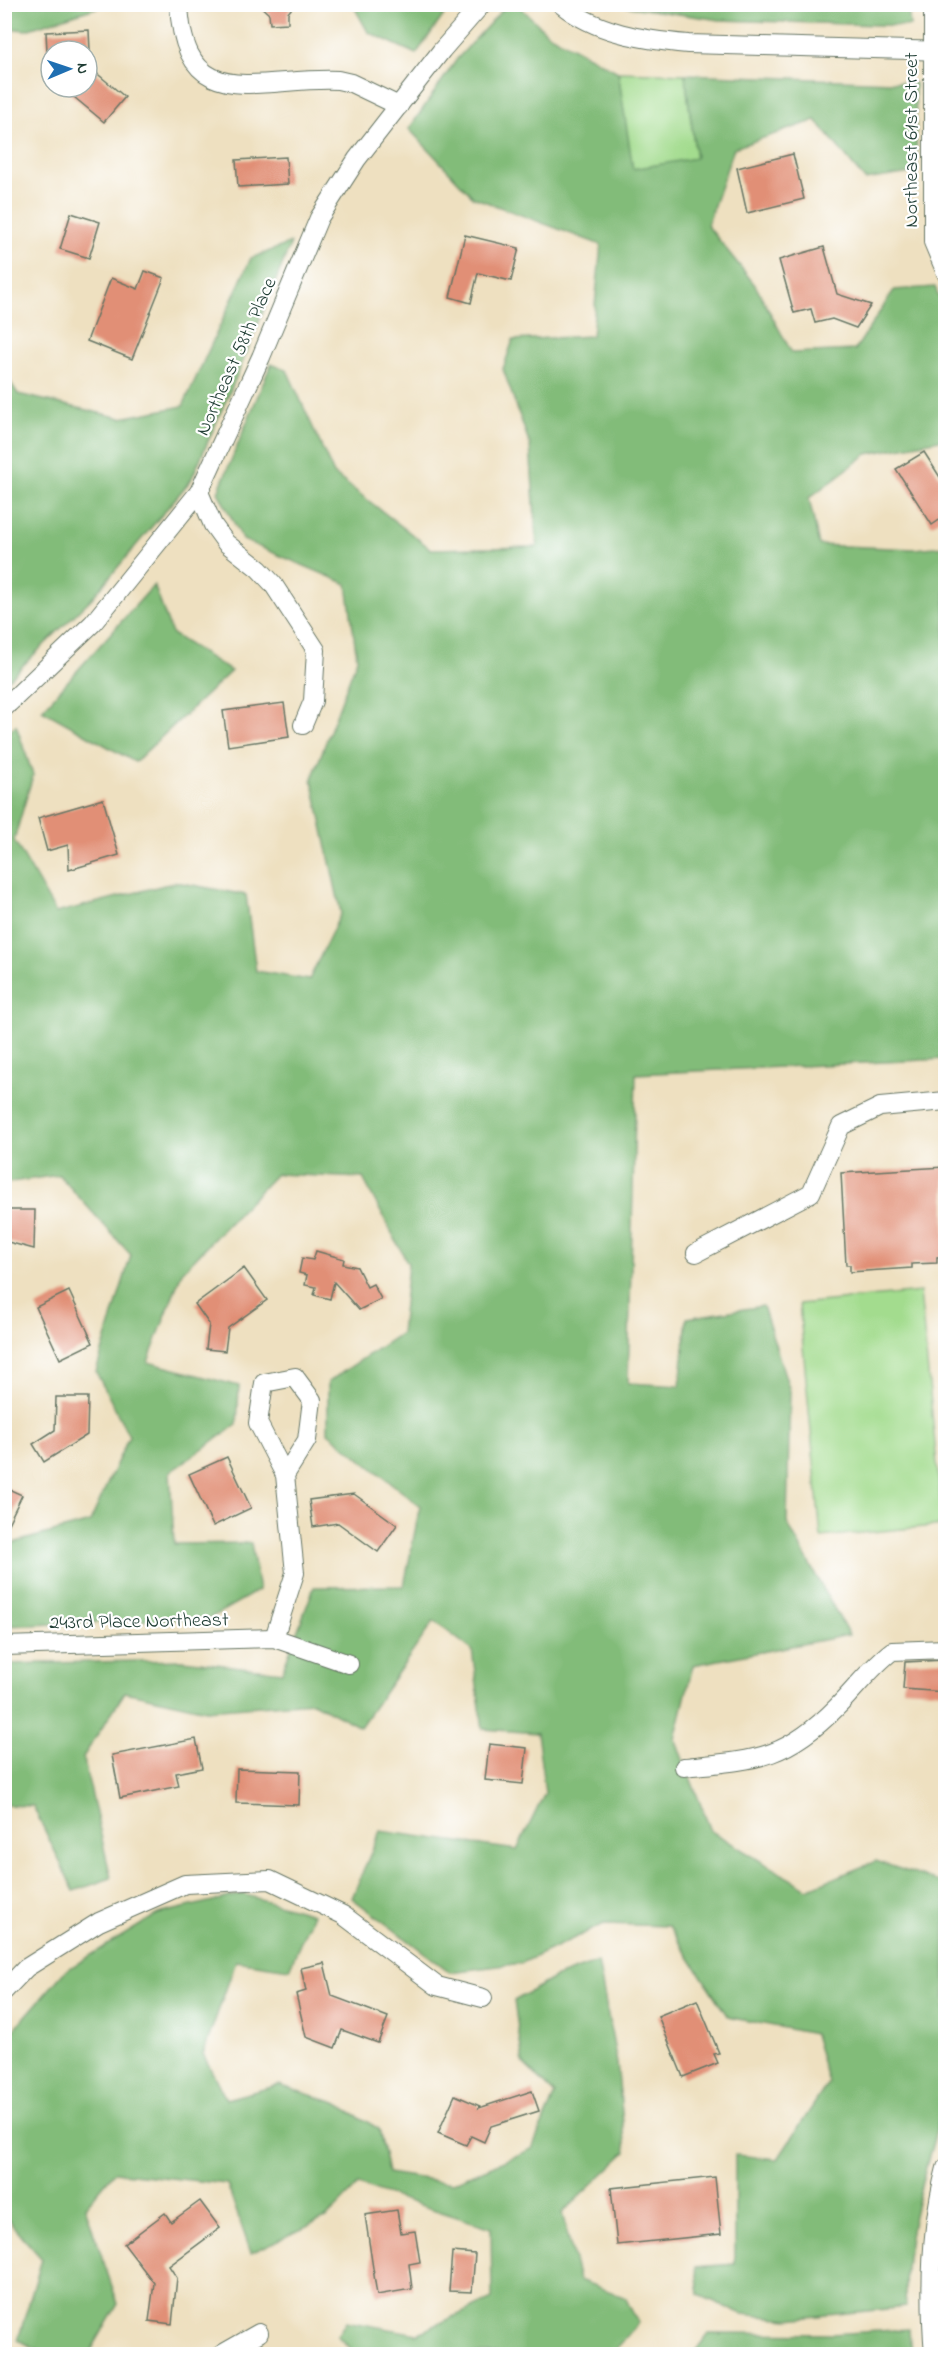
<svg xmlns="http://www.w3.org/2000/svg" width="950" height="2359" font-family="'Indie Flower',sans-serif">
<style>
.green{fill:#a3dc8e;stroke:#618c61;stroke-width:1.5}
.forest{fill:#82bc79;stroke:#507c56;stroke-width:1.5}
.building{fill:#e18f76}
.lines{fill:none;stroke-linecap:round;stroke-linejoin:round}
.minor-casing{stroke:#677665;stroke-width:20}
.minor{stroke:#fff;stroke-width:18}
.labels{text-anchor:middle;stroke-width:4.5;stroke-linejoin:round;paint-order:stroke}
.street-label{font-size:20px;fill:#1f3d34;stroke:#fff}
</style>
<rect width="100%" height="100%" fill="#fff"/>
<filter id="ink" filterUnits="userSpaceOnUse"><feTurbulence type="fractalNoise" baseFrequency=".0167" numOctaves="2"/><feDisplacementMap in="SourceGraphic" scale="12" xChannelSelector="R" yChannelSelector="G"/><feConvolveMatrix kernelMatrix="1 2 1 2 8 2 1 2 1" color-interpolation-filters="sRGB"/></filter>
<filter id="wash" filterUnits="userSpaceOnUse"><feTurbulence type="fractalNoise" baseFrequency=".008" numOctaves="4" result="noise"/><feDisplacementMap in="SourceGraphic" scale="24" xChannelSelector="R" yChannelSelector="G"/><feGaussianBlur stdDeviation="1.35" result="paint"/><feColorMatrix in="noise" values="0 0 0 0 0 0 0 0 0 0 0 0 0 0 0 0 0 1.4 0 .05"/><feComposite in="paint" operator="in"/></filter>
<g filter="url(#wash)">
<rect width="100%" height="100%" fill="#eee0c0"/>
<g class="green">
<path d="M618,72L685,74L696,159L632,169Z"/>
<path d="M920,1292L943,1525L821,1537L799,1304Z"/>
</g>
<g class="forest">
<path d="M4,5L5,4L105,5L26,30L5,28Z"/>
<path d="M353,5H451L416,54L368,32Z"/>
<path d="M507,5H518L548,34L618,72L633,169L696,158L685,74L915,83L917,172L865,180L816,120L734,148L707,225L755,285L792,353L855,350L894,290L935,287L945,311V439L867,454L809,498L819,545L914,549L945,546V1059L636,1074L628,1383L680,1386L687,1318L763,1306L790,1391L787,1523L849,1635L693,1665L675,1739L711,1831L807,1889L876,1861L939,1882L945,1880V2108L941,2114C925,2172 900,2247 906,2307L788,2319L742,2314L699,2295L696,2267L735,2264V2155L778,2159L828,2083L814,2034L728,2017L669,1926L604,1924L522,1963L450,1972L352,1898L380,1831L517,1850L545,1793L537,1733L483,1729L472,1650L434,1621L360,1727L313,1702L206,1710L125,1692L83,1757L111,1878L74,1891L33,1806L5,1805V1664L183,1660L282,1672L314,1587L404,1586L420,1506L328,1433V1382L401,1333L408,1264L363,1178L276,1174L182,1272L148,1362L239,1386L237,1424L170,1472L174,1544L251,1543L259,1590L210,1618L5,1626V1545L90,1522L129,1436L96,1372L131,1255L59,1175L5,1183L4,953L9,917L4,872L5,734L16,725L33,775L14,840L56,913L176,882L246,895L256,971L309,980L341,913L312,779L357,659L347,584L243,540L218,492L271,364L287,370L334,474L431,549L537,547L530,445L503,369L513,340L592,336L601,245L473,197L409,129L457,59Z"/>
<path d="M616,5H908L910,26L720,20Z"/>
<path d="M291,243L239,371L191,480L92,598L5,683V374L18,394L121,418L183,406L251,258Z"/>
<path d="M154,585L172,634L231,671L135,762L42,710Z"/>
<path d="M242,1894L313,1914L289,1969L236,1961L203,2054L226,2099L279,2085L336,2103L379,2129L388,2173L452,2183L532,2149L555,2094L523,2063L514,2001L554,1978L598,1962L617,2063L626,2152L562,2213L579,2280L625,2297L638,2323L612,2354H356L337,2336L346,2321L417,2334L492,2299L491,2228L358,2185L326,2218L251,2253L227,2184L114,2172L85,2207L118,2304L89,2354H48L18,2340L42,2259L5,2217V2040L65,1971L158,1914Z"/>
<path d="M909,2329L911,2354H693L709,2333L832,2334Z"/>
</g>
<g id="blocks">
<g class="building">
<path d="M258,4H295L288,13V23L270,24L269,14Z"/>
<path d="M89,30L90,51H47L46,32Z"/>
<path d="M87,65L125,97L104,122L62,87H87Z"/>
<path d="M793,154L804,199L747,213L737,168Z"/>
<path d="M286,157L288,184L238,187L236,160Z"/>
<path d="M71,213L100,222L89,258L60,249Z"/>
<path d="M465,235L519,248L511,281L478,273L471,303L450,297Z"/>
<path d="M824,247L837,294L871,305L856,328L832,319L815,323L811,309L794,313L779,260Z"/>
<path d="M145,271L164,278L132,359L87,341L111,278L138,289Z"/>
<path d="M924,452L945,485V516L932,525L896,469Z"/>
<path d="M284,703L289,737L228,746L223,711Z"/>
<path d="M103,799L119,855L69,870L68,845L47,851L38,818Z"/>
<path d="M945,1167V1256L937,1257V1263L912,1264V1268L850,1272V1265H846L841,1173Z"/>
<path d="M4,1210H35L34,1249L4,1241Z"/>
<path d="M316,1251L344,1259L343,1264L357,1267L367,1287L373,1284L381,1299L359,1310L334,1282L330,1299L314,1295L316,1287L305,1285L307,1275L299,1273L302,1258L313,1260Z"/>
<path d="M244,1268L267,1300L228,1328L225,1351L206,1349L209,1324L195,1304Z"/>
<path d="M69,1291L93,1343L60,1359L36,1307Z"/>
<path d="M56,1397H88L87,1435L44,1462L33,1444L55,1430Z"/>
<path d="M227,1457L251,1508L213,1526L189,1474Z"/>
<path d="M4,1487L22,1495L4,1532Z"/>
<path d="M354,1494L397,1525L378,1552L338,1523L313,1527L309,1500Z"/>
<path d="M945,1660V1692L903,1689L905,1662Z"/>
<path d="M196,1739L202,1768L176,1773L179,1786L120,1798L112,1755Z"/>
<path d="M489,1744L527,1748L523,1784L485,1780Z"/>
<path d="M237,1769L300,1771L299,1805L236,1803Z"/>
<path d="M324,1963L332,1996L388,2017L378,2043L342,2030L335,2048L306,2037L296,1994L306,1991L301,1968Z"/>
<path d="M697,2000L719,2053L714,2054L718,2063L683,2077L658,2016Z"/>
<path d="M532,2091L539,2111L491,2126L484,2142L471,2136L466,2145L438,2133L455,2095L480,2106L479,2108Z"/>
<path d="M715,2177L721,2234L617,2245L611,2188Z"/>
<path d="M200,2201L220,2228L169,2266L177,2278L172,2324L149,2321L154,2283L124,2244L165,2213L171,2222Z"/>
<path d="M397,2210L401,2233L415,2231L420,2262L409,2264L412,2289L377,2295L365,2215Z"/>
<path d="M452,2252L475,2254L472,2292L449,2291Z"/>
</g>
</g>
</g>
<g filter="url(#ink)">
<use href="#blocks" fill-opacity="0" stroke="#677665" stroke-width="1.5"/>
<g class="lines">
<g class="minor-casing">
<g id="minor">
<path d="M179,4C184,117 261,76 338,80L351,83L399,106"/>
<path d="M561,4C596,33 644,40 688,44L946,51"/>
<path d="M933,4V242L946,273"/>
<path d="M199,492L213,525L226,543L259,569L273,584L316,650L313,701L303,725"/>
<path d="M4,708L93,623L199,492L261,357L319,218L357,159L442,50L482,4"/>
<path d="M696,1253L811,1193L841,1126L880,1107L946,1101"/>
<path d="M274,1638L295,1573L285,1475L307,1440L312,1400L295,1377L264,1383L258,1423L285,1475"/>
<path d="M4,1646L274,1638L349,1664"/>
<path d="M684,1767C755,1760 785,1760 837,1707C856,1688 871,1667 892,1651L946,1649"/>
<path d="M4,1991L26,1968L99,1922L185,1884L270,1880L343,1915L437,1986L483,1998"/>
<path d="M222,2354L259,2333"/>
<path d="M934,2354C929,2293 930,2228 946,2168"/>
</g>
</g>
<use href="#minor" class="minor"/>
</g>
</g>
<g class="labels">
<g class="street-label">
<text transform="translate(910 140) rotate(-90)" y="7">Northeast 61st Street</text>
<text transform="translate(235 356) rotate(-66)" y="7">Northeast 58th Place</text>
<text transform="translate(139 1620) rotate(-1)" y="7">243rd Place Northeast</text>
</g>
</g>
<rect width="950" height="2359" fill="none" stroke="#fff" stroke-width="24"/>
<g transform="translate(69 69) rotate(88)"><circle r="28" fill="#ffffff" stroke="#a5b1ae" stroke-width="1.5"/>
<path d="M0-4.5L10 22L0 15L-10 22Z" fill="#1f6fb2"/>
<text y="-9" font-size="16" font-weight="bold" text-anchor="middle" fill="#1f3d34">N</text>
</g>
</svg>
